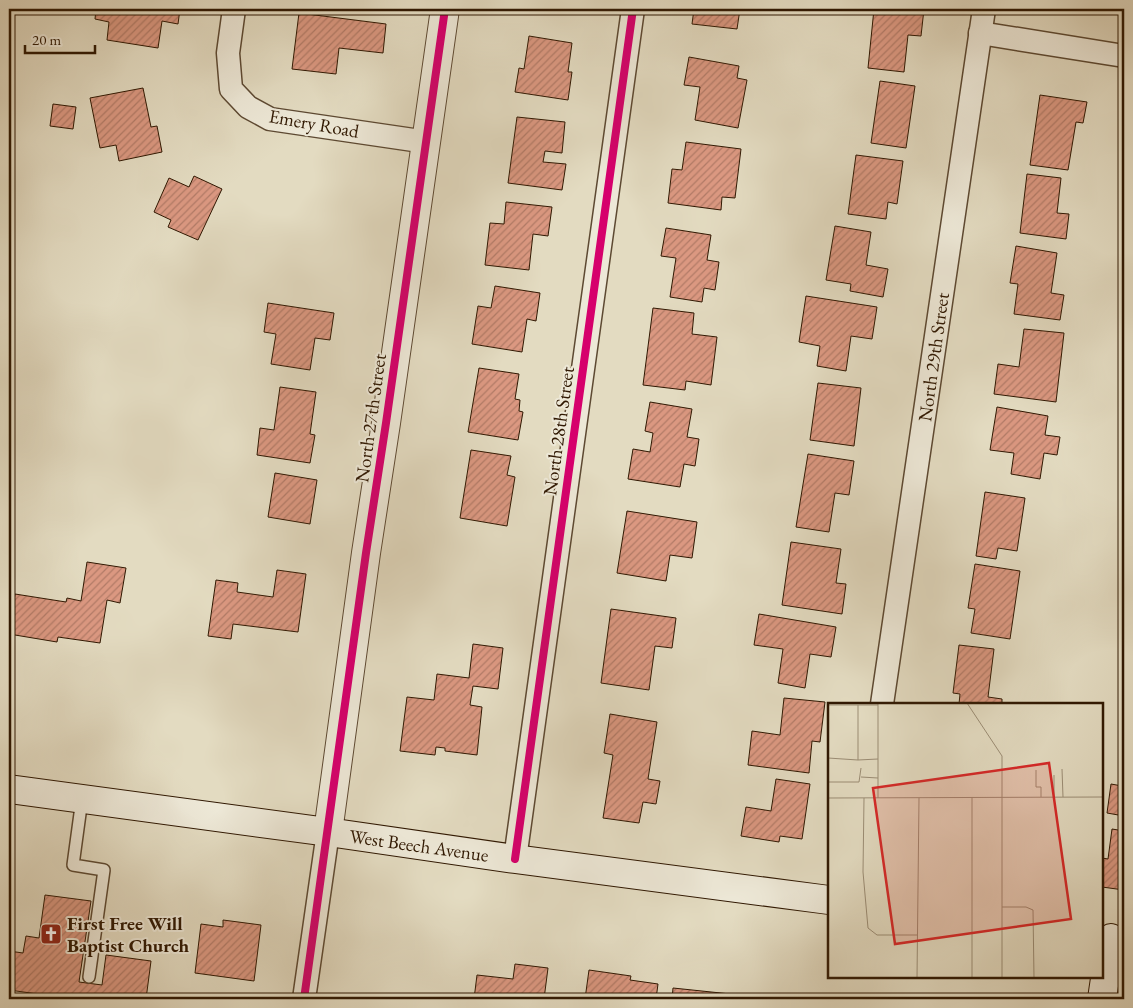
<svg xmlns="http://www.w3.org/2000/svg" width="1133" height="1008" font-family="'EB Garamond',serif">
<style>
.building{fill:url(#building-hatch);stroke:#301802}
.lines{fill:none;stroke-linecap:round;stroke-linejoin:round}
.service-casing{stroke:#5d4932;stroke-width:14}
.minor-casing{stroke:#5d4932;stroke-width:25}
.tertiary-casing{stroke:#5d4932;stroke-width:30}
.secondary-casing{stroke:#301802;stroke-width:30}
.service{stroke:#ede8d7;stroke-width:11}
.minor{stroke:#ede8d7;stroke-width:22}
.tertiary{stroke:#ede8d7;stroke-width:28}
.secondary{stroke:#ede8d7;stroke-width:28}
.cycleway-casing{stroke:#ede8d7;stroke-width:11}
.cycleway{stroke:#d6006c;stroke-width:8}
.labels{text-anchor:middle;stroke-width:4;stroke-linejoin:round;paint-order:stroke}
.street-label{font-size:19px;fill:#301802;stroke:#ede8d7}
.poi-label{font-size:19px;font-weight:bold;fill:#301802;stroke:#ede8d7;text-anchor:start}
.inset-road{fill:none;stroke:#9b8d75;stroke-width:1}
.view{fill:#d62828;fill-opacity:0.15;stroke:#d62828;stroke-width:2.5}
.inset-edge{fill:none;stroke:#301802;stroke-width:2.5}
</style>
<defs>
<pattern id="building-hatch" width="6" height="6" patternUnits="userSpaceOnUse" patternTransform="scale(1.25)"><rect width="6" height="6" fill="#db9881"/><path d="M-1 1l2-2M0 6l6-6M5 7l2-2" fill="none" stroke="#b27b67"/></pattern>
</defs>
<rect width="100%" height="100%" fill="#e3dbc1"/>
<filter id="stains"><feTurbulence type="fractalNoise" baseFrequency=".004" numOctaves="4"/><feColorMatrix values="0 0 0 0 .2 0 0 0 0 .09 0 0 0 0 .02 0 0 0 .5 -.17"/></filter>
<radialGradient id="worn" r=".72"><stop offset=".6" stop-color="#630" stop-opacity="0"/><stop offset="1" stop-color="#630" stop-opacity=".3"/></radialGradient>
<g class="building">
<path d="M96,9H180L178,24L162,21L158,48L107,40L109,22L95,19Z"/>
<path d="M694,9H740L737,29L692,24Z"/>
<path d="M874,9H924L921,36L908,35L904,72L868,68Z"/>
<path d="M299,13L386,24L383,53L339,48L336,74L292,69Z"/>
<path d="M529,36L572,43L568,72H572L568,100L515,92L519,68L524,69Z"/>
<path d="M689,57L739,66L737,78L747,80L738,128L695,120L700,87L684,85Z"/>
<path d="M880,81L915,86L906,148L871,143Z"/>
<path d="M143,88L151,127L157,126L162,152L119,161L116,145L100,148L90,98Z"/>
<path d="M1040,95L1087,102L1083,123L1076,122L1068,170L1030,165Z"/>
<path d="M53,104L76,107L73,129L50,126Z"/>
<path d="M517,117L565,122L562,153L545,151L543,162L566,164L562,190L508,183Z"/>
<path d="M686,142L741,149L735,198L722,197L721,210L668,203L672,169L682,170Z"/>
<path d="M856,155L903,161L897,204L888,202L886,219L848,214Z"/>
<path d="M1027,174L1061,178L1057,213L1069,214L1066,239L1020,233Z"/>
<path d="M194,176L222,189L198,240L168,227L171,220L154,212L169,178L189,187Z"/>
<path d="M506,202L552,207L548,236L533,234L529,270L485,265L490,223L504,224Z"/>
<path d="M835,226L871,232L866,265L888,269L883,297L850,291L851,284L826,280Z"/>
<path d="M666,228L711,235L707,260L719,262L715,290L704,288L702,302L670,297L676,258L661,256Z"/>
<path d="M1016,246L1057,253L1051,293L1064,295L1060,320L1014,314L1018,284L1010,283Z"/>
<path d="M495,286L540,293L536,321L527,319L522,352L472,344L478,306L491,308Z"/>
<path d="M806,296L877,307L872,339L851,336L846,371L817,366L820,346L799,342Z"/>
<path d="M268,303L334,313L330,340L315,338L310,370L271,364L276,334L264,332Z"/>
<path d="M653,308L694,313L692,334L717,337L711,385L686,381L685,390L643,385Z"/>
<path d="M1024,329L1064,333L1056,402L994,394L998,364L1019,367Z"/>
<path d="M479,368L519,374L515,399L520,400L519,411L523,412L518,440L468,432Z"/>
<path d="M818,383L861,388L854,446L810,440Z"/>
<path d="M280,387L316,392L310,434L315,435L310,463L257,455L260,428L274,430Z"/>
<path d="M650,402L692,409L687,437L699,439L695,466L684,464L680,487L628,479L633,449L650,452L653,433L645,431Z"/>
<path d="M997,407L1048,416L1045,435L1060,437L1057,455L1044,453L1040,479L1011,474L1014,453L990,450Z"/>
<path d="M471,450L511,456L507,475L515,477L507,526L460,518Z"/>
<path d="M808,454L854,461L849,495L835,493L829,532L796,527Z"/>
<path d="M275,473L317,480L310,524L268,517Z"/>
<path d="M985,492L1025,498L1017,551L998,548L996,559L976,556Z"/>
<path d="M627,511L697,522L692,558L670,555L666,581L617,573Z"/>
<path d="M791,542L841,549L836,583L846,584L842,614L782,605Z"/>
<path d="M87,562L126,568L120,603L107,600L100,643L58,637L57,642L9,634L15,594L66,602L67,598L81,601Z"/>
<path d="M975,564L1020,571L1010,639L971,633L975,609L968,608Z"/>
<path d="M277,570L306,574L298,632L233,624L231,639L208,636L216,580L238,583L237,592L273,597Z"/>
<path d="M611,609L676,618L672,648L655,646L649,690L601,683Z"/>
<path d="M759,614L836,627L831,657L810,654L805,688L778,683L783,649L754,645Z"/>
<path d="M473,644L503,648L498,689L473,686L470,705L482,707L477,755L445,751V748L436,747L435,755L400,751L407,697L434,700L437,674L469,678Z"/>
<path d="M959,645L994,649L988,697L1002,699V704H959L960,694L953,693Z"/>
<path d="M784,698L825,702L820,742L812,741L809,773L748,765L752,731L780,735Z"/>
<path d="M610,714L657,722L648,779L660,781L656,804L643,802L639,823L603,818L613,755L604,753Z"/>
<path d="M1124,770V816L1107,813L1111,784L1122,786Z"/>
<path d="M776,779L810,784L802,839L780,836L779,842L741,836L746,807L771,811Z"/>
<path d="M1112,829L1124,831V890L1102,887V858L1108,859Z"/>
<path d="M45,895L91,901L79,982L102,985L106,955L151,961L146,999H101L102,998L78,994V999H74L9,990V951L23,953L26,936L39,938Z"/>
<path d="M223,920L261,925L254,981L195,973L201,924L223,927Z"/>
<path d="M515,964L548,968L544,999H474L477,975L513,979Z"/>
<path d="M589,970L631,976L630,980L658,984L656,999H585Z"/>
<path d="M673,988L740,995V999H672Z"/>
</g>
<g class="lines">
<g class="service-casing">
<path id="service" d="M82,799L73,865L104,870L89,977"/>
</g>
<g class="minor-casing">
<g id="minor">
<path d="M234,9L228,53L231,89L248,107L270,119L427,142"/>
<path d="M980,33L1124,56"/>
<path d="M882,704L984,9"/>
<path d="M515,859L633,9"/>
<path d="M304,999L328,832"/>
</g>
</g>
<g class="tertiary-casing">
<path id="tertiary" d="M328,832L366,553L386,423L445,9"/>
</g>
<g class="secondary-casing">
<g id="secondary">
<path d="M9,789L328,832L515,859L829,900"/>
<path d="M1102,999L1111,938"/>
</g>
</g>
<use href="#service" class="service"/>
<use href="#minor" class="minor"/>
<use href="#tertiary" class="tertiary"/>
<use href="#secondary" class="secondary"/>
<g class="cycleway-casing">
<g id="cycleway">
<path d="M515,859L633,9"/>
<path d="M304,999L366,553L386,423L445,9"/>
</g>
</g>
<use href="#cycleway" class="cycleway"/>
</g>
<defs>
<g id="church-square" transform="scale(1.125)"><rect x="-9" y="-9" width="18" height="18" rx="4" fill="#8f2418" stroke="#ede8d7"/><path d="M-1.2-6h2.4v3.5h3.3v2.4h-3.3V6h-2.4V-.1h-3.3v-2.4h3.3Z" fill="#fff"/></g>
</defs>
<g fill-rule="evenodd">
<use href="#church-square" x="51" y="934"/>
</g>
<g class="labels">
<g class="street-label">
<text transform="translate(314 123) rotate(10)" y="7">Emery Road</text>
<text transform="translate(933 357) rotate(-82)" y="7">North 29th Street</text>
<text transform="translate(370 418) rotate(-82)" y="7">North 27th Street</text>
<text transform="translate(558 431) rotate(-82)" y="7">North 28th Street</text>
<text transform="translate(419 845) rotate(8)" y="7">West Beech Avenue</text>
</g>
<g class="poi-label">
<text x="67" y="930">First Free Will<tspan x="67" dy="22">Baptist Church</tspan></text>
</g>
</g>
<g transform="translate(828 703)">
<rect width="275" height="275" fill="#e3dbc1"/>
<path class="inset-road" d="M50,0V95M139,0L174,53V275M0,2H30M50,2H30V57L50,56M0,55L30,57M234,66L235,94M208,67V84H213V94M226,72V94M33,74L50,75M0,79H31L33,65M144,94V275M0,95L275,94M36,95L35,169L40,225L49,232H90M174,204H198L205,207L206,275M89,275L91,95"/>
<path class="view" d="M221,60L243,216L67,241L45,85Z"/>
<rect width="275" height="275" class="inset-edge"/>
</g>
<rect width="1133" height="1008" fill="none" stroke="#e3dbc1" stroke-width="30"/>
<rect x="10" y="10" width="1113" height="988" fill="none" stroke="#301802" stroke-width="2.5"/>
<rect x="15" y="15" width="1103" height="978" fill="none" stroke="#301802"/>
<path d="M25 45v8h70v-8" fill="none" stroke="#301802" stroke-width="2.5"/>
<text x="32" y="45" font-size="15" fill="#301802" stroke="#ede8d7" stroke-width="4" paint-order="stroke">20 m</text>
<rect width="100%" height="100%" filter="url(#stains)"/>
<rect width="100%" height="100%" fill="url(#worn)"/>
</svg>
